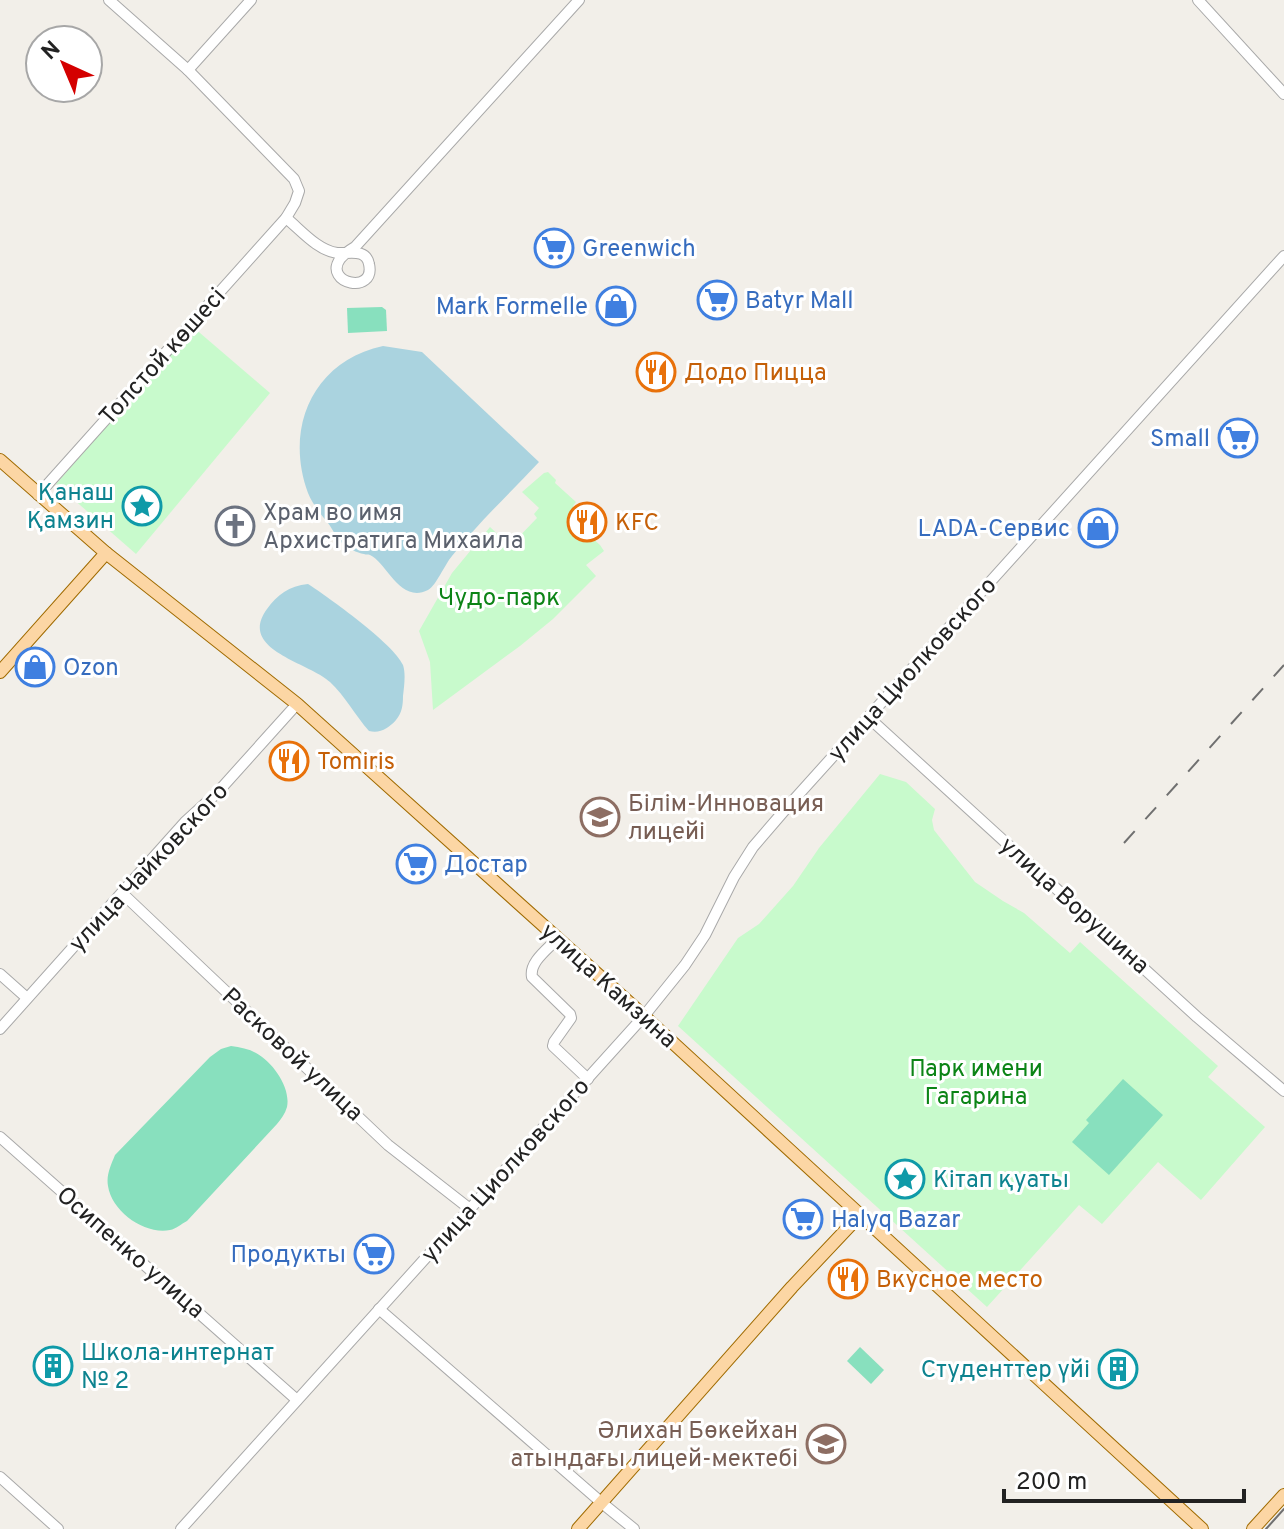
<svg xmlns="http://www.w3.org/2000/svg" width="1284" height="1529" font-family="Overpass,sans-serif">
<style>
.park{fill:#c8facc}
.pitch{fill:#88e0be}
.water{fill:#aad3df}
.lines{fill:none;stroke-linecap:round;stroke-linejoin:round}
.minor-casing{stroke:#a9a9a9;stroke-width:12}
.major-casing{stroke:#a06b00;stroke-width:14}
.minor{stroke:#fff;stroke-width:10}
.major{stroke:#fcd6a4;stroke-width:12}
.tram{stroke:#707070;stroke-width:2}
.rail{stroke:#707070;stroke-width:2;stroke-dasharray:16 16;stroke-linecap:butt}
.labels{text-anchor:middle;stroke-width:6;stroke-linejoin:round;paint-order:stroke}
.shop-label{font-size:24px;fill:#366cbe;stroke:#fff;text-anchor:start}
.street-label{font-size:24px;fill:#222;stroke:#fff}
.food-label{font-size:24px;fill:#c56008;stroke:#fff;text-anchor:start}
.culture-label{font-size:24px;fill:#0d838f;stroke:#fff;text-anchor:end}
.worship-label{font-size:24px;fill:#5b616d;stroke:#fff;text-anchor:start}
.park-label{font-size:24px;fill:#0c8416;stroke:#fff}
.education-label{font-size:24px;fill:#785e54;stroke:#fff;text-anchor:start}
</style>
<rect width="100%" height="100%" fill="#f2efe9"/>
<g class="park">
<path d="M193,327L270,393L136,554L56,484Z"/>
<path d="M548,472L556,480L555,483L576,502L573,506L576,509L569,517L600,545L604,551L586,565L596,576L553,619L520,646L433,710L430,662L419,631L452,573L490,527L510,546L537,518L534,514L539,508L522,492L544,473Z"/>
<path d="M880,774L906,782L935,809L932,820L934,830L975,882L1003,901L1024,913L1070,953L1080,942L1218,1066L1208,1077L1265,1127L1201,1200L1158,1162L1102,1224L1079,1205L987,1307L678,1026L738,938L759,924L793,886L819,848Z"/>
</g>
<g class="pitch">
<path d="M382,307L386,310L387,331L348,333L347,308Z"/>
<path d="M231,1046C240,1047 249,1049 256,1053C273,1062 291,1088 287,1107C285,1114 281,1119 277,1124L187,1221C181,1224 176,1229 170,1230C145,1235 112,1212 108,1186C106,1175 111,1165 115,1155L210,1057L221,1049Z"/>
<path d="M1123,1079L1163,1115L1109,1175L1072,1142L1089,1123L1086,1120Z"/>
<path d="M860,1347L884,1370L871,1384L847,1361Z"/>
</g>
<g class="water">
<path d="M383,346L422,352L539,462C510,493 479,522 452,556C445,564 436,586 428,590C400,604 387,563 370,555C368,554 366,555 364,554C357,553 348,548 342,543C336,537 333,530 328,523C320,513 313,505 308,493C284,428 313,361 383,346Z"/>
<path d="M308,584C328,597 394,644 403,665C406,674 404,687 403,696C403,705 402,713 396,720C389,728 380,734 369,731C355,715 345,696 330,682C309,662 237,650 267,609C277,595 289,586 308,584Z"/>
</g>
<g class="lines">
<g class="minor-casing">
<g id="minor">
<path d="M1198,0L1284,94"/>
<path d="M188,70L251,0"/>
<path d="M286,218C301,230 317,250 337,253C349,254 366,248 369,264C376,295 323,284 340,259C344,254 350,250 355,247L579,0"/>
<path d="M38,495L286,218L295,203L299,191L294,179L188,70L109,0"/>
<path d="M868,717L1197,1017L1284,1091"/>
<path d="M122,893L388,1145L470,1209"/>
<path d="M558,938C548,949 529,962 532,977L570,1014L571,1018L554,1042L553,1046L588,1079"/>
<path d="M0,974L27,998"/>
<path d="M0,1029L185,822L217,793L297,704"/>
<path d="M0,1137L297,1400"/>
<path d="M379,1309L602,1503L634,1529"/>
<path d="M0,1477L58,1529"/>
<path d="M181,1529L644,1016L685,965L705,935L734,877L753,847L790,804L1284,256"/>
</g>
</g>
<g class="major-casing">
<g id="major">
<path d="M0,460L106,553L297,704L634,1007L1202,1529"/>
<path d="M0,672L106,553"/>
<path d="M578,1529L792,1287L860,1215"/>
<path d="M1253,1529L1284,1495"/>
</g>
</g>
<use href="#minor" class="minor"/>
<use href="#major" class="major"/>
<path class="tram" d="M1266,1529L1284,1509"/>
<path class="rail" d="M1124,843L1284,665"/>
</g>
<defs>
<g id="supermarket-ring" transform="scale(2)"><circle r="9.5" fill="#fff" stroke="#3f7fe0" stroke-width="1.5"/><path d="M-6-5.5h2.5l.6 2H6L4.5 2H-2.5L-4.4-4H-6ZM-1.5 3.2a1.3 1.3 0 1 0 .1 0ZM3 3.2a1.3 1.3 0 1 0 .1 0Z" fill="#3f7fe0"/></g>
<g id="shop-ring" transform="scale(2)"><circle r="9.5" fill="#fff" stroke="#3f7fe0" stroke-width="1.5"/><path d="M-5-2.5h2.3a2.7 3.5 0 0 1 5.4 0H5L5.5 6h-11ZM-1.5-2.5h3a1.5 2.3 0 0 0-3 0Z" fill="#3f7fe0"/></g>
<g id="restaurant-ring" transform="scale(2)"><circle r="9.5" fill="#fff" stroke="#e8710a" stroke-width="1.5"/><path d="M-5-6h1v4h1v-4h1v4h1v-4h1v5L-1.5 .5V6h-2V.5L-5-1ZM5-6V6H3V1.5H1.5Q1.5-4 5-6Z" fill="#e8710a"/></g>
<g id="sight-ring" transform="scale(2)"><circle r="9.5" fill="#fff" stroke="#0f9aa8" stroke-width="1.5"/><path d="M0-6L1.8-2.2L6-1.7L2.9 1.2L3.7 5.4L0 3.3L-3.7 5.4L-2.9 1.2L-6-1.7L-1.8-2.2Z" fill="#0f9aa8"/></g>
<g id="church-ring" transform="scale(2)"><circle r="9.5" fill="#fff" stroke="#6b7280" stroke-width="1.5"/><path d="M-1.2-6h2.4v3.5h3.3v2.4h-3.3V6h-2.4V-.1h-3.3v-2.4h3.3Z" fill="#6b7280"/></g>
<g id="school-ring" transform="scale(2)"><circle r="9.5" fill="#fff" stroke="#8d6e63" stroke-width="1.5"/><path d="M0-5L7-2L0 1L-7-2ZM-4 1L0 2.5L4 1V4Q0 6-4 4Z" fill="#8d6e63"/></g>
<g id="building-ring" transform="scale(2)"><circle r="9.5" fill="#fff" stroke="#0f9aa8" stroke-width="1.5"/><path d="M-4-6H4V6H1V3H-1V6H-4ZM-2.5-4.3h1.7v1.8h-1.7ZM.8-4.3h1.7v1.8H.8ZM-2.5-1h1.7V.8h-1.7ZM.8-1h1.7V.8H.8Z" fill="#0f9aa8"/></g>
</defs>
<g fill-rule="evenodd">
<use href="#supermarket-ring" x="554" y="248"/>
<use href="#supermarket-ring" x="717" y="300"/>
<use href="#shop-ring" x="616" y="306"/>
<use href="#restaurant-ring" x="656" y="372"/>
<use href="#supermarket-ring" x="1238" y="438"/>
<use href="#sight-ring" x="142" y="506"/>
<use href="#restaurant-ring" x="587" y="522"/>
<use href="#church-ring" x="235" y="526"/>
<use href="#shop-ring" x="1098" y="528"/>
<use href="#shop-ring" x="35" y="667"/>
<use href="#restaurant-ring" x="289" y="761"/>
<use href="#school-ring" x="600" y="817"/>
<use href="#supermarket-ring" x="416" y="864"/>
<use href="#sight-ring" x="905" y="1179"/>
<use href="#supermarket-ring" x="803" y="1219"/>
<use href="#supermarket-ring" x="374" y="1254"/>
<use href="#restaurant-ring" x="848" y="1279"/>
<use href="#building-ring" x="53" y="1366"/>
<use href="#building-ring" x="1118" y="1369"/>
<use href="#school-ring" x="826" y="1444"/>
</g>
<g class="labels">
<g class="shop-label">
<text x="582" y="256">Greenwich</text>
<text x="745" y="308">Batyr Mall</text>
<text x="588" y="314" text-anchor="end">Mark Formelle</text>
<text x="1210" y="446" text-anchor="end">Small</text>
<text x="1070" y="536" text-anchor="end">LADA-Сервис</text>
<text x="63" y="675">Ozon</text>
<text x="444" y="872">Достар</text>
<text x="831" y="1227">Halyq Bazar</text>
<text x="346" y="1262" text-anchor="end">Продукты</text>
</g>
<g class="street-label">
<text transform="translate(162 356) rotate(-48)" y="8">Толстой көшесі</text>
<text transform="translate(912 669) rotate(-48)" y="8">улица Циолковского</text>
<text transform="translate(148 867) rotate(-47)" y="8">улица Чайковского</text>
<text transform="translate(1075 905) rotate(42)" y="8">улица Ворушина</text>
<text transform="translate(609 985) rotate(42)" y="8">улица Камзина</text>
<text transform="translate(293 1054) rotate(43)" y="8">Расковой улица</text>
<text transform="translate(505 1170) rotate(-48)" y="8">улица Циолковского</text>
<text transform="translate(131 1252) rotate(41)" y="8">Осипенко улица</text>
</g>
<g class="food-label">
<text x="684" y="380">Додо Пицца</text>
<text x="615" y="530">KFC</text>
<text x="317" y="769">Tomiris</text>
<text x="876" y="1287">Вкусное место</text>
</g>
<g class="culture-label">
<text x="114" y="500">Қанаш<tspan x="114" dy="28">Қамзин</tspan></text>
<text x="933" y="1187" text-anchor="start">Кітап қуаты</text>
<text x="81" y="1360" text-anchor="start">Школа-интернат<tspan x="81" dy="28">№ 2</tspan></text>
<text x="1090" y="1377">Студенттер үйі</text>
</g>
<g class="worship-label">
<text x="263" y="520">Храм во имя<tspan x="263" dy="28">Архистратига Михаила</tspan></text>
</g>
<g class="park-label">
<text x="499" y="605">Чудо-парк</text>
<text x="976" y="1076">Парк имени<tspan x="976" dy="28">Гагарина</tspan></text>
</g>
<g class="education-label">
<text x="628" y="811">Білім-Инновация<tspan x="628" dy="28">лицейі</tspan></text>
<text x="798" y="1438" text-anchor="end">Әлихан Бөкейхан<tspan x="798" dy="28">атындағы лицей-мектебі</tspan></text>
</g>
</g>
<g transform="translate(64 64) rotate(316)"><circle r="38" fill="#ffffff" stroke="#a7a7a7" stroke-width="2"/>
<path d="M0-6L14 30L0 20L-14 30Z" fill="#d40000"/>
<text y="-12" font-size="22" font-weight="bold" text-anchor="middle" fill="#222222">N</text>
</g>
<path d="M1004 1489v12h240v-12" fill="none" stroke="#222222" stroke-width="4"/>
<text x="1016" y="1489" font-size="24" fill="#222222" stroke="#ffffff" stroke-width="6" paint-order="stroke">200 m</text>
</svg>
